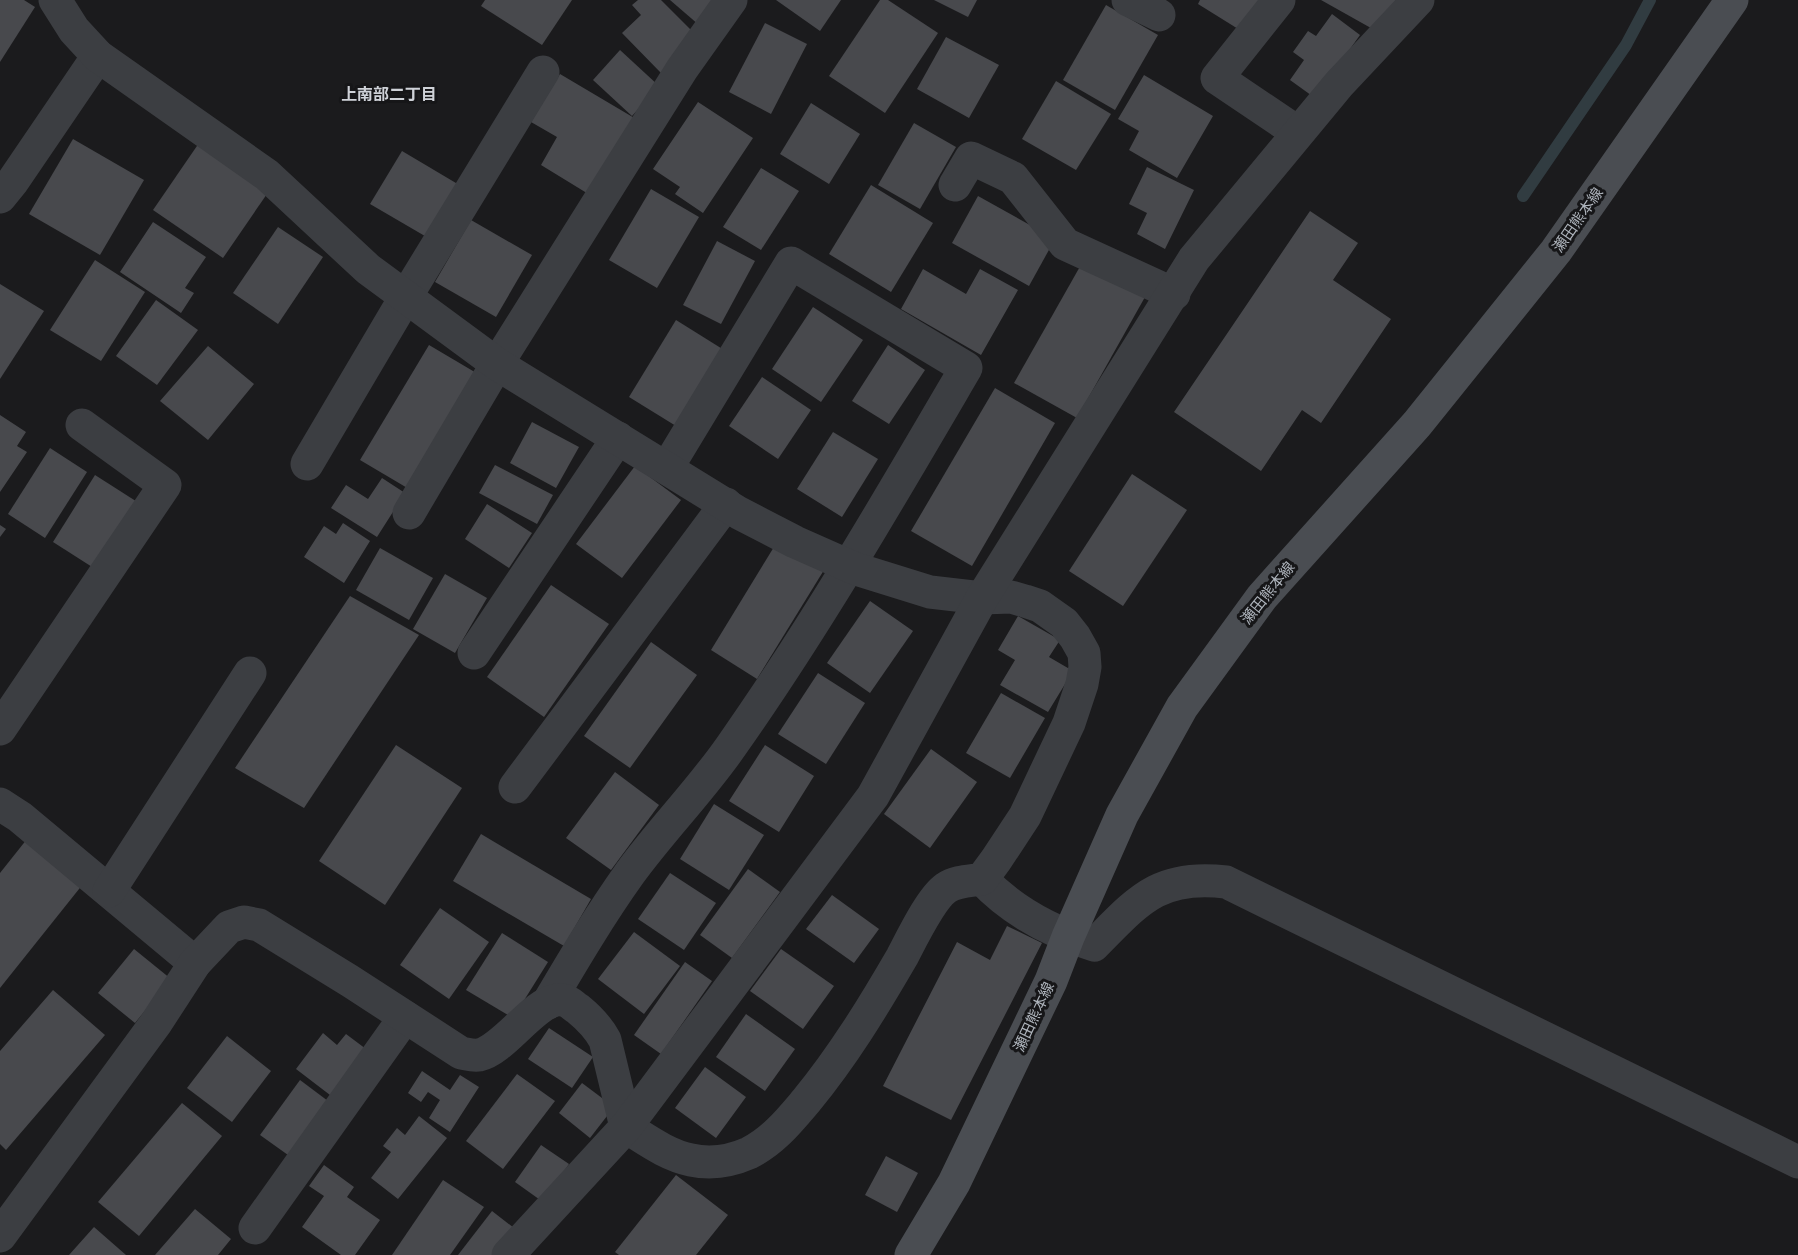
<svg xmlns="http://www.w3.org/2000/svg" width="1798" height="1255" font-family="'Noto Sans','Noto Sans JP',sans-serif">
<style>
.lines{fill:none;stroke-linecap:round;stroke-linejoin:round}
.stream{stroke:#313c41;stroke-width:12}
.building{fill:#48494d}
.street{stroke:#3c3e42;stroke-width:33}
.secondary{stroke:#4a4d52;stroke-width:33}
.labels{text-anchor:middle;stroke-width:6;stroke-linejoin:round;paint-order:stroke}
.street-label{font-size:15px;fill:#aeb4bc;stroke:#161618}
.neighbourhood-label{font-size:16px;font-weight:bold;fill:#cfd2d8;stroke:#161618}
</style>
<rect width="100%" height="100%" fill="#1b1b1d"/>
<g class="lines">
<path class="stream" d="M1523,196L1626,45L1650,0"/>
</g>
<g class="building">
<path d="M0,0H24L35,7L0,62Z"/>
<path d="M485,0H572L542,45L481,6Z"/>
<path d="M638,0H661L698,37L661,73L622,33L641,15L632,5Z"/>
<path d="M670,0H721L699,25Z"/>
<path d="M776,0H841L820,31Z"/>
<path d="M880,0H888L938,33L885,113L829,76Z"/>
<path d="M934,0H977L968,17Z"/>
<path d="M1200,0H1263L1243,32L1198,4Z"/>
<path d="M1321,0H1396L1378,32Z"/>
<path d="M1106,5L1158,35L1115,110L1063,80Z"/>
<path d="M1332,14L1360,35L1315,98L1290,80L1304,60L1293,52L1308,31L1316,36Z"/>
<path d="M765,23L807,44L771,114L729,92Z"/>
<path d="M946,37L999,65L969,118L917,89Z"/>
<path d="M620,50L659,86L632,116L593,80Z"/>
<path d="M560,74L636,119L590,195L541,165L557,137L531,122Z"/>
<path d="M1144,75L1213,116L1177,178L1129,150L1139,131L1118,119Z"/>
<path d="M1056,81L1111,114L1076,170L1022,139Z"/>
<path d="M698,102L753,138L703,213L675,194L680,187L653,169Z"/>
<path d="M811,103L860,134L829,184L780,154Z"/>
<path d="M914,123L956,147L920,209L878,185Z"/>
<path d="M73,139L144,180L100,255L29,214Z"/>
<path d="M199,143L269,191L223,258L153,210Z"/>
<path d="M402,151L461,186L430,239L370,204Z"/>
<path d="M1147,167L1194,190L1165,249L1137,234L1147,213L1129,204Z"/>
<path d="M761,168L799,191L761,250L723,227Z"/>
<path d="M871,185L933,223L891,292L829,254Z"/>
<path d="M651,189L699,217L657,288L609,260Z"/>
<path d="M978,196L1055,239L1029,286L952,243Z"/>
<path d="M1310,211L1358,243L1333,280L1391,319L1321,423L1302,410L1261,471L1174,412Z"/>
<path d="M471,220L532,255L496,317L435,282Z"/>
<path d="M153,222L206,257L185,288L194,293L181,313L120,272Z"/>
<path d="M278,227L323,257L278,324L233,293Z"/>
<path d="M717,241L755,261L721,324L683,305Z"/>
<path d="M95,260L145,292L101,361L50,330Z"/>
<path d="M1082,263L1145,297L1077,418L1014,383Z"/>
<path d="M923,269L966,294L980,269L1018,290L981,355L901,309Z"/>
<path d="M0,284L44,311L0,379Z"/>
<path d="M156,300L198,330L157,385L116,356Z"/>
<path d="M813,307L863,340L821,402L772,369Z"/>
<path d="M676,320L724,350L676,426L629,397Z"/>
<path d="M429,345L478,374L409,489L360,460Z"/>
<path d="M888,345L925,370L889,424L852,401Z"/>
<path d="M208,346L254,384L208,440L160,401Z"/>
<path d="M762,377L811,410L778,459L729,426Z"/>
<path d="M995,388L1055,423L972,566L911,531Z"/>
<path d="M0,415L26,432L17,446L27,452L0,492Z"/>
<path d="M532,422L579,447L556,488L510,463Z"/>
<path d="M833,432L878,459L842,517L797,489Z"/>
<path d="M50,448L87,472L45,538L8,514Z"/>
<path d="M495,465L553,495L537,524L479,493Z"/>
<path d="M635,466L681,500L622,578L576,544Z"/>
<path d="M1132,474L1187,510L1123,606L1069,571Z"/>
<path d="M95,475L142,505L100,572L53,542Z"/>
<path d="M382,478L405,493L377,537L331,508L346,485L368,499Z"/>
<path d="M487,504L532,533L509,568L465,539Z"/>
<path d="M343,523L370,541L344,583L304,557L324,526L336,534Z"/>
<path d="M0,525L6,529L0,537Z"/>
<path d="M777,542L824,570L757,679L711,650Z"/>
<path d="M380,548L433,578L409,620L356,590Z"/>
<path d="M445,574L487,598L455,653L413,629Z"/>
<path d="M551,585L609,624L544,717L487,677Z"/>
<path d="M350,596L419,635L304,808L235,768Z"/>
<path d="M870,601L913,631L870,693L827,663Z"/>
<path d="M1018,616L1060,640L1049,657L1073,671L1048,712L1000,685L1015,660L998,650Z"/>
<path d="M651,642L697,675L630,768L584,736Z"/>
<path d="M818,673L865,703L826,764L778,734Z"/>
<path d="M1001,693L1045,718L1010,778L966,753Z"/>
<path d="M396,745L462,788L385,905L319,861Z"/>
<path d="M765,745L814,776L779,832L729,801Z"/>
<path d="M931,749L977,782L930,848L884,814Z"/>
<path d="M615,772L659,805L611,870L566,838Z"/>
<path d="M714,804L764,835L729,890L680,859Z"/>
<path d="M31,834L87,879L0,988V873Z"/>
<path d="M481,834L591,899L564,946L453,881Z"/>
<path d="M748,869L780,892L732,958L700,935Z"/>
<path d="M670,873L716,903L684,950L638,919Z"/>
<path d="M832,895L879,929L854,963L806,929Z"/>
<path d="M440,908L489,942L449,999L400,965Z"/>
<path d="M1007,926L1042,943L951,1120L883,1086L957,942L990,960Z"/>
<path d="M634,932L680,966L644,1014L598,979Z"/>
<path d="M502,933L548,962L513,1018L466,990Z"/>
<path d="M134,949L171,979L135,1023L98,993Z"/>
<path d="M781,949L834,986L803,1029L750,991Z"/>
<path d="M685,962L712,981L661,1054L634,1035Z"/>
<path d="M53,990L105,1035L6,1150L0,1144V1051Z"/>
<path d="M746,1014L795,1049L765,1091L716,1057Z"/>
<path d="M549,1028L593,1057L572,1088L528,1059Z"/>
<path d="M323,1033L337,1045L346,1034L366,1049L330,1095L296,1069Z"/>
<path d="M227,1036L271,1071L232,1122L187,1088Z"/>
<path d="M705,1067L746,1097L716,1138L675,1108Z"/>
<path d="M422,1071L450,1090L460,1075L479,1087L450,1132L429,1118L440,1100L428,1092L421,1102L408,1093Z"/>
<path d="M517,1074L555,1101L503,1169L466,1141Z"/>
<path d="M300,1080L328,1101L288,1155L260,1135Z"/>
<path d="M582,1083L614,1107L590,1138L559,1113Z"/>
<path d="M182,1103L222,1136L139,1236L98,1202Z"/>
<path d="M419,1116L447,1138L398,1199L371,1178L391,1152L383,1146L397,1128L405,1135Z"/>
<path d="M541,1145L569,1164L543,1202L515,1182Z"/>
<path d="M886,1156L918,1173L897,1212L865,1195Z"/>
<path d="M324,1165L354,1187L347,1197L380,1220L355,1255H341L302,1227L324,1196L309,1186Z"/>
<path d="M676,1175L728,1215L696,1255H619L615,1252Z"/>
<path d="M443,1180L484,1207L450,1255H392Z"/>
<path d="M195,1209L231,1239L218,1255H155Z"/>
<path d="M492,1211L514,1228L493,1255H458Z"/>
<path d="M94,1227L126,1255H69Z"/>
</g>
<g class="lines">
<g class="street">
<path d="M1128,0L1159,15"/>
<path d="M1279,0L1217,78L1297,132"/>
<path d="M955,185L971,158L1013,178L1065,244L1174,294"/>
<path d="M0,197L13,181L98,56"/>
<path d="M307,464L405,298L543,72"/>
<path d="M409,513L497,364L682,69L731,0"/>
<path d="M474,653L618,438"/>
<path d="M0,729L165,485L82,425"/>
<path d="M515,787L726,504"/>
<path d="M0,804L20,817L195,963"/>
<path d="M982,879C1012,911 1052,932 1094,945C1138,901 1158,874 1226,882L1798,1162"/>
<path d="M109,891L250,673"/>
<path d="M548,1003C574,959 600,915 630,873C662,829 701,790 732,745C817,624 891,496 966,368L791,263L667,468"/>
<path d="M255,1228L405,1017"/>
<path d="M0,1236L156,1023L195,963L229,927L244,922L259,925L350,981L461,1053C467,1054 473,1056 479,1055C507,1049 540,991 566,1001C570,1002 574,1007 578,1009C589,1018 598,1027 605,1040L626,1127C647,1140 667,1155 691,1160C710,1164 731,1161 749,1153C773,1141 789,1121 806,1101C843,1056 873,1007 902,957C911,940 931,898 946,888C956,881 971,881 982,879L996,860L1025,816L1069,723L1082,684L1085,667L1084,653L1075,637L1064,623L1040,606L1025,601L1011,597L982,598L930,592L856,569L795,542L739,513L497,364L368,269L267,175L98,56L74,30L55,0"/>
<path d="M508,1255L626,1127L873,796L982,598L1194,259L1339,84L1418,0"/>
</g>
<path class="secondary" d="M911,1255L954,1183L1051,981L1068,937L1122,815L1182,707L1262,597L1417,424L1556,251L1732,0"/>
</g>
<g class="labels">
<g class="street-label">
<text transform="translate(1578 220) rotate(-55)" y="5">瀬田熊本線</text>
<text transform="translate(1268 593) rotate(-51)" y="5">瀬田熊本線</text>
<text transform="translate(1034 1017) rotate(-65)" y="5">瀬田熊本線</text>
</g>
<g class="neighbourhood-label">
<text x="389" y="100">上南部二丁目</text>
</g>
</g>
</svg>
